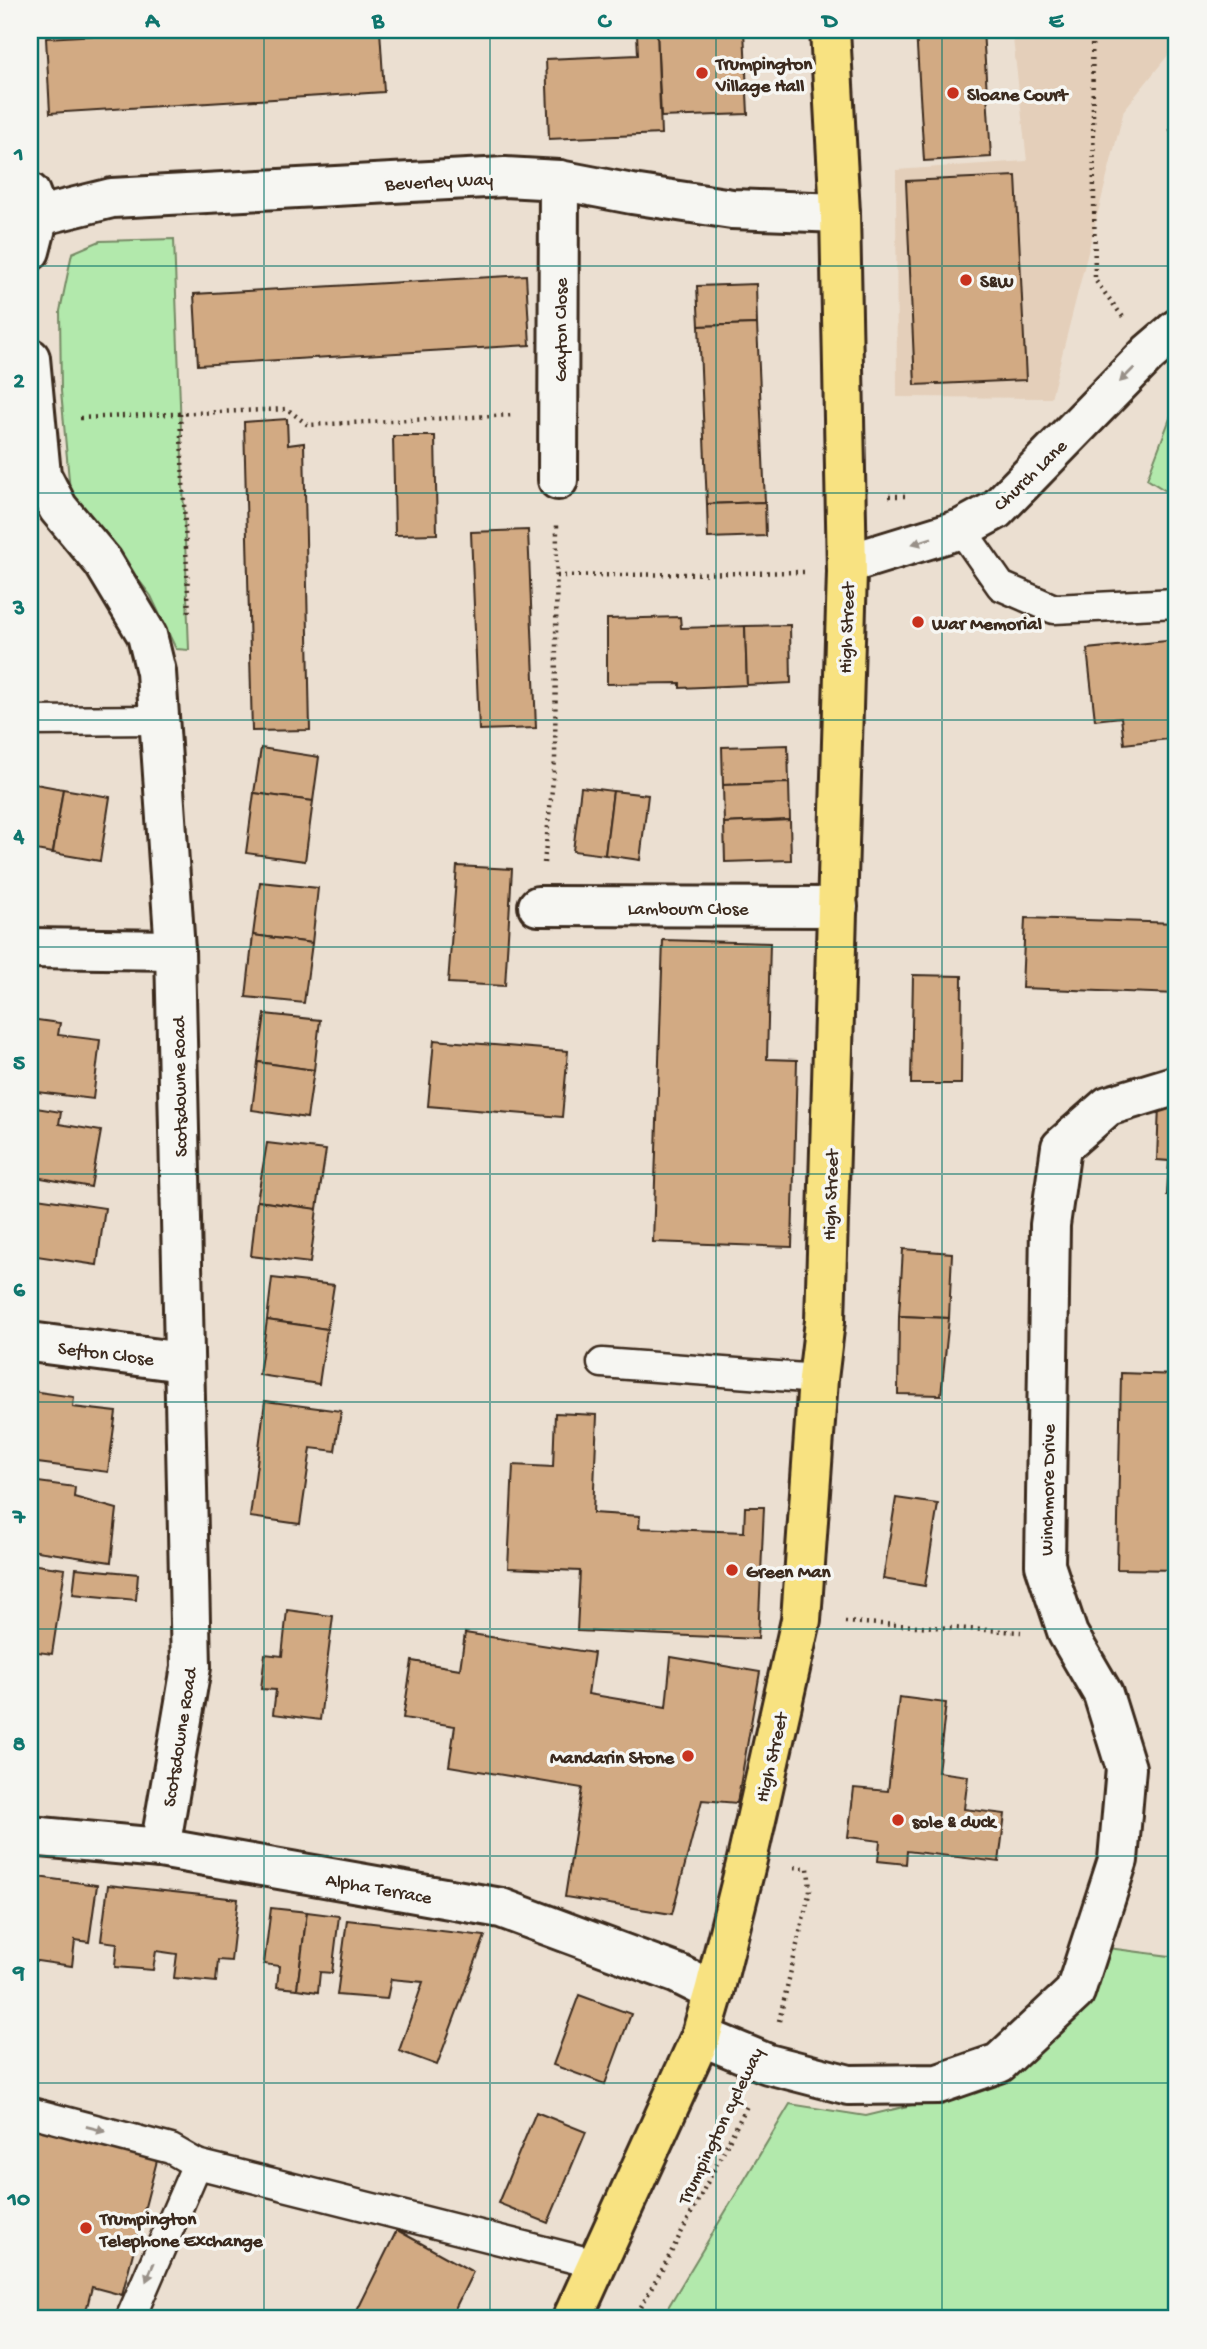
<svg xmlns="http://www.w3.org/2000/svg" width="1207" height="2349" font-family="'Gochi Hand',sans-serif">
<style>
.built{fill:#e4cfba}
.green{fill:#b2e9ac;stroke:#768a65;stroke-width:2}
.building{fill:#d2aa83;stroke:#3b2a1e;stroke-width:2}
.lines{fill:none;stroke-linecap:round;stroke-linejoin:round}
.lane-casing{stroke:#3b2a1e;stroke-width:33}
.street-casing{stroke:#3b2a1e;stroke-width:44}
.secondary-casing{stroke:#3b2a1e;stroke-width:44}
.primary-casing{stroke:#3b2a1e;stroke-width:44}
.path{stroke:#3b2a1e;stroke-width:4.5;stroke-dasharray:2 5;stroke-linecap:butt}
.lane{stroke:#f6f6f2;stroke-width:28}
.street{stroke:#f6f6f2;stroke-width:38}
.secondary{stroke:#f6f6f2;stroke-width:38}
.primary{stroke:#f8e281;stroke-width:38}
.oneway{fill:#989088}
.grid{fill:none;stroke:#0f766e;stroke-width:2;stroke-opacity:0.55}
.poi-dot{fill:#c8321e;stroke:#f6f6f2;stroke-width:2.5}
.labels{text-anchor:middle;stroke-width:7;stroke-linejoin:round;paint-order:stroke}
.poi-label{font-size:19px;font-weight:bold;fill:#3b2a1e;stroke:#f6f6f2;text-anchor:start}
.street-label{font-size:19px;fill:#3b2a1e;stroke:#f6f6f2}
.neatline{fill:none;stroke:#0f766e;stroke-width:2.5}
.grid-label{font-size:23px;text-anchor:middle;font-weight:bold;fill:#0f766e}
</style>
<rect width="100%" height="100%" fill="#ebdfd1"/>
<filter id="ink" filterUnits="userSpaceOnUse"><feTurbulence type="fractalNoise" baseFrequency=".0143" numOctaves="2"/><feDisplacementMap in="SourceGraphic" scale="14" xChannelSelector="R" yChannelSelector="G"/><feConvolveMatrix kernelMatrix="1 2 1 2 8 2 1 2 1" color-interpolation-filters="sRGB"/></filter>
<g filter="url(#ink)">
<path class="built" d="M1012,30H1177V44L1124,110L1051,398L897,397L896,170L1027,161Z"/>
<g class="green">
<path d="M174,239L189,650L176,649L151,596L70,491L61,391L60,311L72,253L100,241Z"/>
<path d="M1177,412V498L1147,479L1172,413Z"/>
<path d="M1108,1948L1177,1957V2319H661L790,2104L866,2116L987,2087Z"/>
</g>
<g class="building">
<path d="M186,30H380L384,92L50,113L46,38Z"/>
<path d="M679,30H744L748,114L661,117L657,32Z"/>
<path d="M916,30H983L991,157L924,161Z"/>
<path d="M657,32L661,134L549,139L546,59L638,55L637,33Z"/>
<path d="M1177,126V140L1170,130Z"/>
<path d="M1016,176L1026,380L915,385L906,181Z"/>
<path d="M526,275L530,345L198,365L194,294Z"/>
<path d="M756,284L757,324L699,326L697,286Z"/>
<path d="M757,324L765,502L707,504L699,326Z"/>
<path d="M287,419L288,445L304,443L310,730L252,731L244,422Z"/>
<path d="M393,436H435L437,534L395,535Z"/>
<path d="M765,502L766,536L708,538L707,504Z"/>
<path d="M528,530L536,728L479,730L471,532Z"/>
<path d="M680,617L681,628L745,626L747,685L680,688V683L607,684V619Z"/>
<path d="M790,625L791,683L747,685L745,626Z"/>
<path d="M1176,640L1177,738L1124,744L1121,717L1095,720L1087,649Z"/>
<path d="M788,745L789,783L723,785L722,747Z"/>
<path d="M261,748L319,757L313,801L254,793Z"/>
<path d="M30,783L63,789L53,853L30,849Z"/>
<path d="M789,783L790,820L724,823L723,785Z"/>
<path d="M581,787L613,791L605,855L573,851Z"/>
<path d="M63,789L110,797L100,861L53,853Z"/>
<path d="M613,791L648,795L640,860L605,855Z"/>
<path d="M254,793L313,801L305,861L246,853Z"/>
<path d="M790,820L791,860L725,862L724,823Z"/>
<path d="M457,866L512,869L505,986L448,983Z"/>
<path d="M260,882L318,888L312,943L253,935Z"/>
<path d="M1025,918L1177,923V994L1022,988Z"/>
<path d="M253,935L312,943L304,1003L246,997Z"/>
<path d="M663,940L770,943L767,1059L797,1060L792,1247L653,1242Z"/>
<path d="M913,975L962,976L961,1084H911Z"/>
<path d="M265,1014L320,1020L314,1070L258,1062Z"/>
<path d="M30,1019L60,1023L58,1035L100,1040L93,1099L30,1091Z"/>
<path d="M434,1040L568,1051L562,1117L428,1106Z"/>
<path d="M258,1062L314,1070L307,1118L252,1110Z"/>
<path d="M1159,1104L1177,1105V1231H1175L1176,1195H1167L1169,1161L1157,1160Z"/>
<path d="M30,1107L61,1112L59,1124L101,1131L91,1187L30,1176Z"/>
<path d="M267,1143L326,1150L317,1209L257,1201Z"/>
<path d="M30,1197L105,1208L97,1265L30,1255Z"/>
<path d="M257,1201L317,1209L310,1263L251,1256Z"/>
<path d="M903,1249L952,1253L949,1318L899,1316Z"/>
<path d="M272,1278L334,1285L327,1329L267,1320Z"/>
<path d="M899,1316L949,1318L941,1395L898,1394Z"/>
<path d="M267,1320L327,1329L319,1384L259,1375Z"/>
<path d="M1121,1373L1177,1375V1570L1117,1569Z"/>
<path d="M32,1391L74,1397L73,1407L116,1412L108,1472L30,1462Z"/>
<path d="M265,1401L341,1411L335,1451L311,1448L300,1524L250,1517Z"/>
<path d="M555,1413L597,1415L593,1513L640,1516L639,1528L744,1532L745,1507H764L758,1639L577,1631L580,1571L508,1568L513,1465L553,1467Z"/>
<path d="M31,1481L75,1487L74,1497L117,1509L111,1562L30,1550Z"/>
<path d="M896,1498L938,1504L925,1586L883,1579Z"/>
<path d="M30,1564L65,1569L52,1654L30,1651Z"/>
<path d="M76,1568L138,1574L136,1600L73,1594Z"/>
<path d="M287,1610L333,1616L320,1720L273,1714L276,1690L261,1689L265,1654L282,1656Z"/>
<path d="M465,1633L594,1653L588,1694L666,1707L671,1657L760,1672L737,1803L702,1800L672,1914L565,1897L582,1788L449,1766L455,1726L403,1718L412,1661L460,1669Z"/>
<path d="M30,1673L33,1674L30,1705Z"/>
<path d="M899,1697L946,1703L938,1772L968,1776L964,1809L1005,1814L999,1862L907,1851L906,1864L878,1861L880,1841L848,1837L854,1788L888,1791Z"/>
<path d="M30,1876L97,1885L89,1942L75,1940L72,1966L30,1960L33,1937L30,1936Z"/>
<path d="M108,1885L238,1899L231,1961L218,1960L216,1982L174,1978L177,1954L156,1951L153,1970L115,1967L117,1943L101,1941Z"/>
<path d="M271,1908L307,1912L297,1989L277,1987L279,1966L264,1964Z"/>
<path d="M307,1912L339,1916L332,1973L320,1972L318,1992L297,1989Z"/>
<path d="M347,1920L485,1936L437,2065L399,2051L423,1982L391,1979L387,1999L337,1995Z"/>
<path d="M579,1995L631,2014L605,2084L553,2065Z"/>
<path d="M536,2112L586,2132L548,2223L498,2203Z"/>
<path d="M30,2121L159,2153L122,2295L92,2287L84,2319H30V2238L34,2219L30,2218Z"/>
<path d="M397,2230L473,2272L450,2319H353Z"/>
</g>
<g class="lines">
<g class="lane-casing">
<g id="lane">
<path d="M961,529L1001,586L1054,609L1177,603"/>
<path d="M30,721L159,720"/>
<path d="M602,1363L818,1379"/>
<path d="M30,2112L171,2149L197,2164L596,2264"/>
<path d="M130,2319L197,2164"/>
</g>
</g>
<g class="street-casing">
<g id="street">
<path d="M30,193L39,216L30,251"/>
<path d="M39,216L112,198L505,177L559,180L632,194L732,209L840,213"/>
<path d="M30,358L41,475L58,508L103,562L147,635L156,672L175,950L191,1667L160,1848"/>
<path d="M558,480L559,180"/>
<path d="M538,906L838,907"/>
<path d="M30,948L175,950"/>
<path d="M30,1342L183,1362"/>
<path d="M30,1836L160,1848L501,1908L678,1974L714,1992"/>
<path d="M701,2036L768,2064L849,2085L938,2084L999,2063L1075,1992L1118,1860L1126,1768L1103,1694L1068,1634L1045,1565L1050,1225L1061,1147L1108,1106L1177,1085"/>
</g>
</g>
<g class="secondary-casing">
<path id="secondary" d="M847,564L961,529L996,510L1149,353L1177,329"/>
</g>
<g class="primary-casing">
<path id="primary" d="M572,2319L701,2036L714,1992L746,1864L801,1620L818,1379L825,1321L847,572L840,213L830,30"/>
</g>
<g class="path">
<path d="M1092,30L1095,280L1123,317"/>
<path d="M180,414L189,615"/>
<path d="M80,418L287,409L308,425L513,415"/>
<path d="M889,496H909"/>
<path d="M557,576L804,572"/>
<path d="M544,863L555,761L557,523"/>
<path d="M845,1622L1021,1632"/>
<path d="M779,2021L810,1890L808,1868L791,1867"/>
<path d="M634,2319L663,2268L748,2104"/>
</g>
<use href="#lane" class="lane"/>
<use href="#street" class="street"/>
<use href="#secondary" class="secondary"/>
<use href="#primary" class="primary"/>
</g>
<defs><path id="oneway-solid" d="M-6-.8H1V-3.2L6.5 0L1 3.2V.8H-6Z" transform="scale(1.75)"/></defs>
<g class="oneway">
<use href="#oneway-solid" transform="translate(1127 375) rotate(135)"/>
<use href="#oneway-solid" transform="translate(922 541) rotate(163)"/>
<use href="#oneway-solid" transform="translate(96 2129) rotate(15)"/>
<use href="#oneway-solid" transform="translate(150 2272) rotate(113)"/>
</g>
</g>
<path class="grid" d="M264,30V2319M490,30V2319M716,30V2319M942,30V2319M30,266H1177M30,493H1177M30,720H1177M30,947H1177M30,1174H1177M30,1402H1177M30,1629H1177M30,1856H1177M30,2083H1177"/>
<g class="poi-dot">
<circle cx="702" cy="73" r="7"/>
<circle cx="953" cy="93" r="7"/>
<circle cx="966" cy="280" r="7"/>
<circle cx="918" cy="622" r="7"/>
<circle cx="732" cy="1570" r="7"/>
<circle cx="688" cy="1756" r="7"/>
<circle cx="898" cy="1820" r="7"/>
<circle cx="86" cy="2228" r="7"/>
</g>
<g class="labels">
<g class="poi-label">
<text x="716" y="69">Trumpington<tspan x="716" dy="22">Village Hall</tspan></text>
<text x="967" y="100">Sloane Court</text>
<text x="980" y="287">S&amp;W</text>
<text x="932" y="629">War Memorial</text>
<text x="746" y="1577">Green Man</text>
<text x="674" y="1763" text-anchor="end">Mandarin Stone</text>
<text x="912" y="1827">sole &amp; duck</text>
<text x="100" y="2224">Trumpington<tspan x="100" dy="22">Telephone Exchange</tspan></text>
</g>
<g class="street-label">
<text transform="translate(439 180) rotate(-3)" y="7">Beverley Way</text>
<text transform="translate(559 330) rotate(-90)" y="7">Gayton Close</text>
<text transform="translate(1029 474) rotate(-44)" y="7">Church Lane</text>
<text transform="translate(845 628) rotate(-88)" y="7">High Street</text>
<text x="688" y="914">Lambourn Close</text>
<text transform="translate(178 1087) rotate(-91)" y="7">Scotsdowne Road</text>
<text transform="translate(829 1195) rotate(-88)" y="7">High Street</text>
<text transform="translate(106 1352) rotate(7)" y="7">Sefton Close</text>
<text transform="translate(1046 1490) rotate(-89)" y="7">Winchmore Drive</text>
<text transform="translate(178 1737) rotate(-81)" y="7">Scotsdowne Road</text>
<text transform="translate(770 1757) rotate(-77)" y="7">High Street</text>
<text transform="translate(379 1887) rotate(10)" y="7">Alpha Terrace</text>
<text transform="translate(719 2125) rotate(-64)" y="7">Trumpington cycleway</text>
</g>
</g>
<rect width="1207" height="2349" fill="none" stroke="#f6f6f2" stroke-width="77"/>
<rect x="38" y="38" width="1130" height="2272" class="neatline"/>
<g class="grid-label">
<text x="152" y="27">A</text>
<text x="378" y="27">B</text>
<text x="604" y="27">C</text>
<text x="830" y="27">D</text>
<text x="1056" y="27">E</text>
<text x="19" y="160">1</text>
<text x="19" y="387">2</text>
<text x="19" y="614">3</text>
<text x="19" y="842">4</text>
<text x="19" y="1069">5</text>
<text x="19" y="1296">6</text>
<text x="19" y="1523">7</text>
<text x="19" y="1750">8</text>
<text x="19" y="1978">9</text>
<text x="19" y="2205">10</text>
</g>
</svg>
